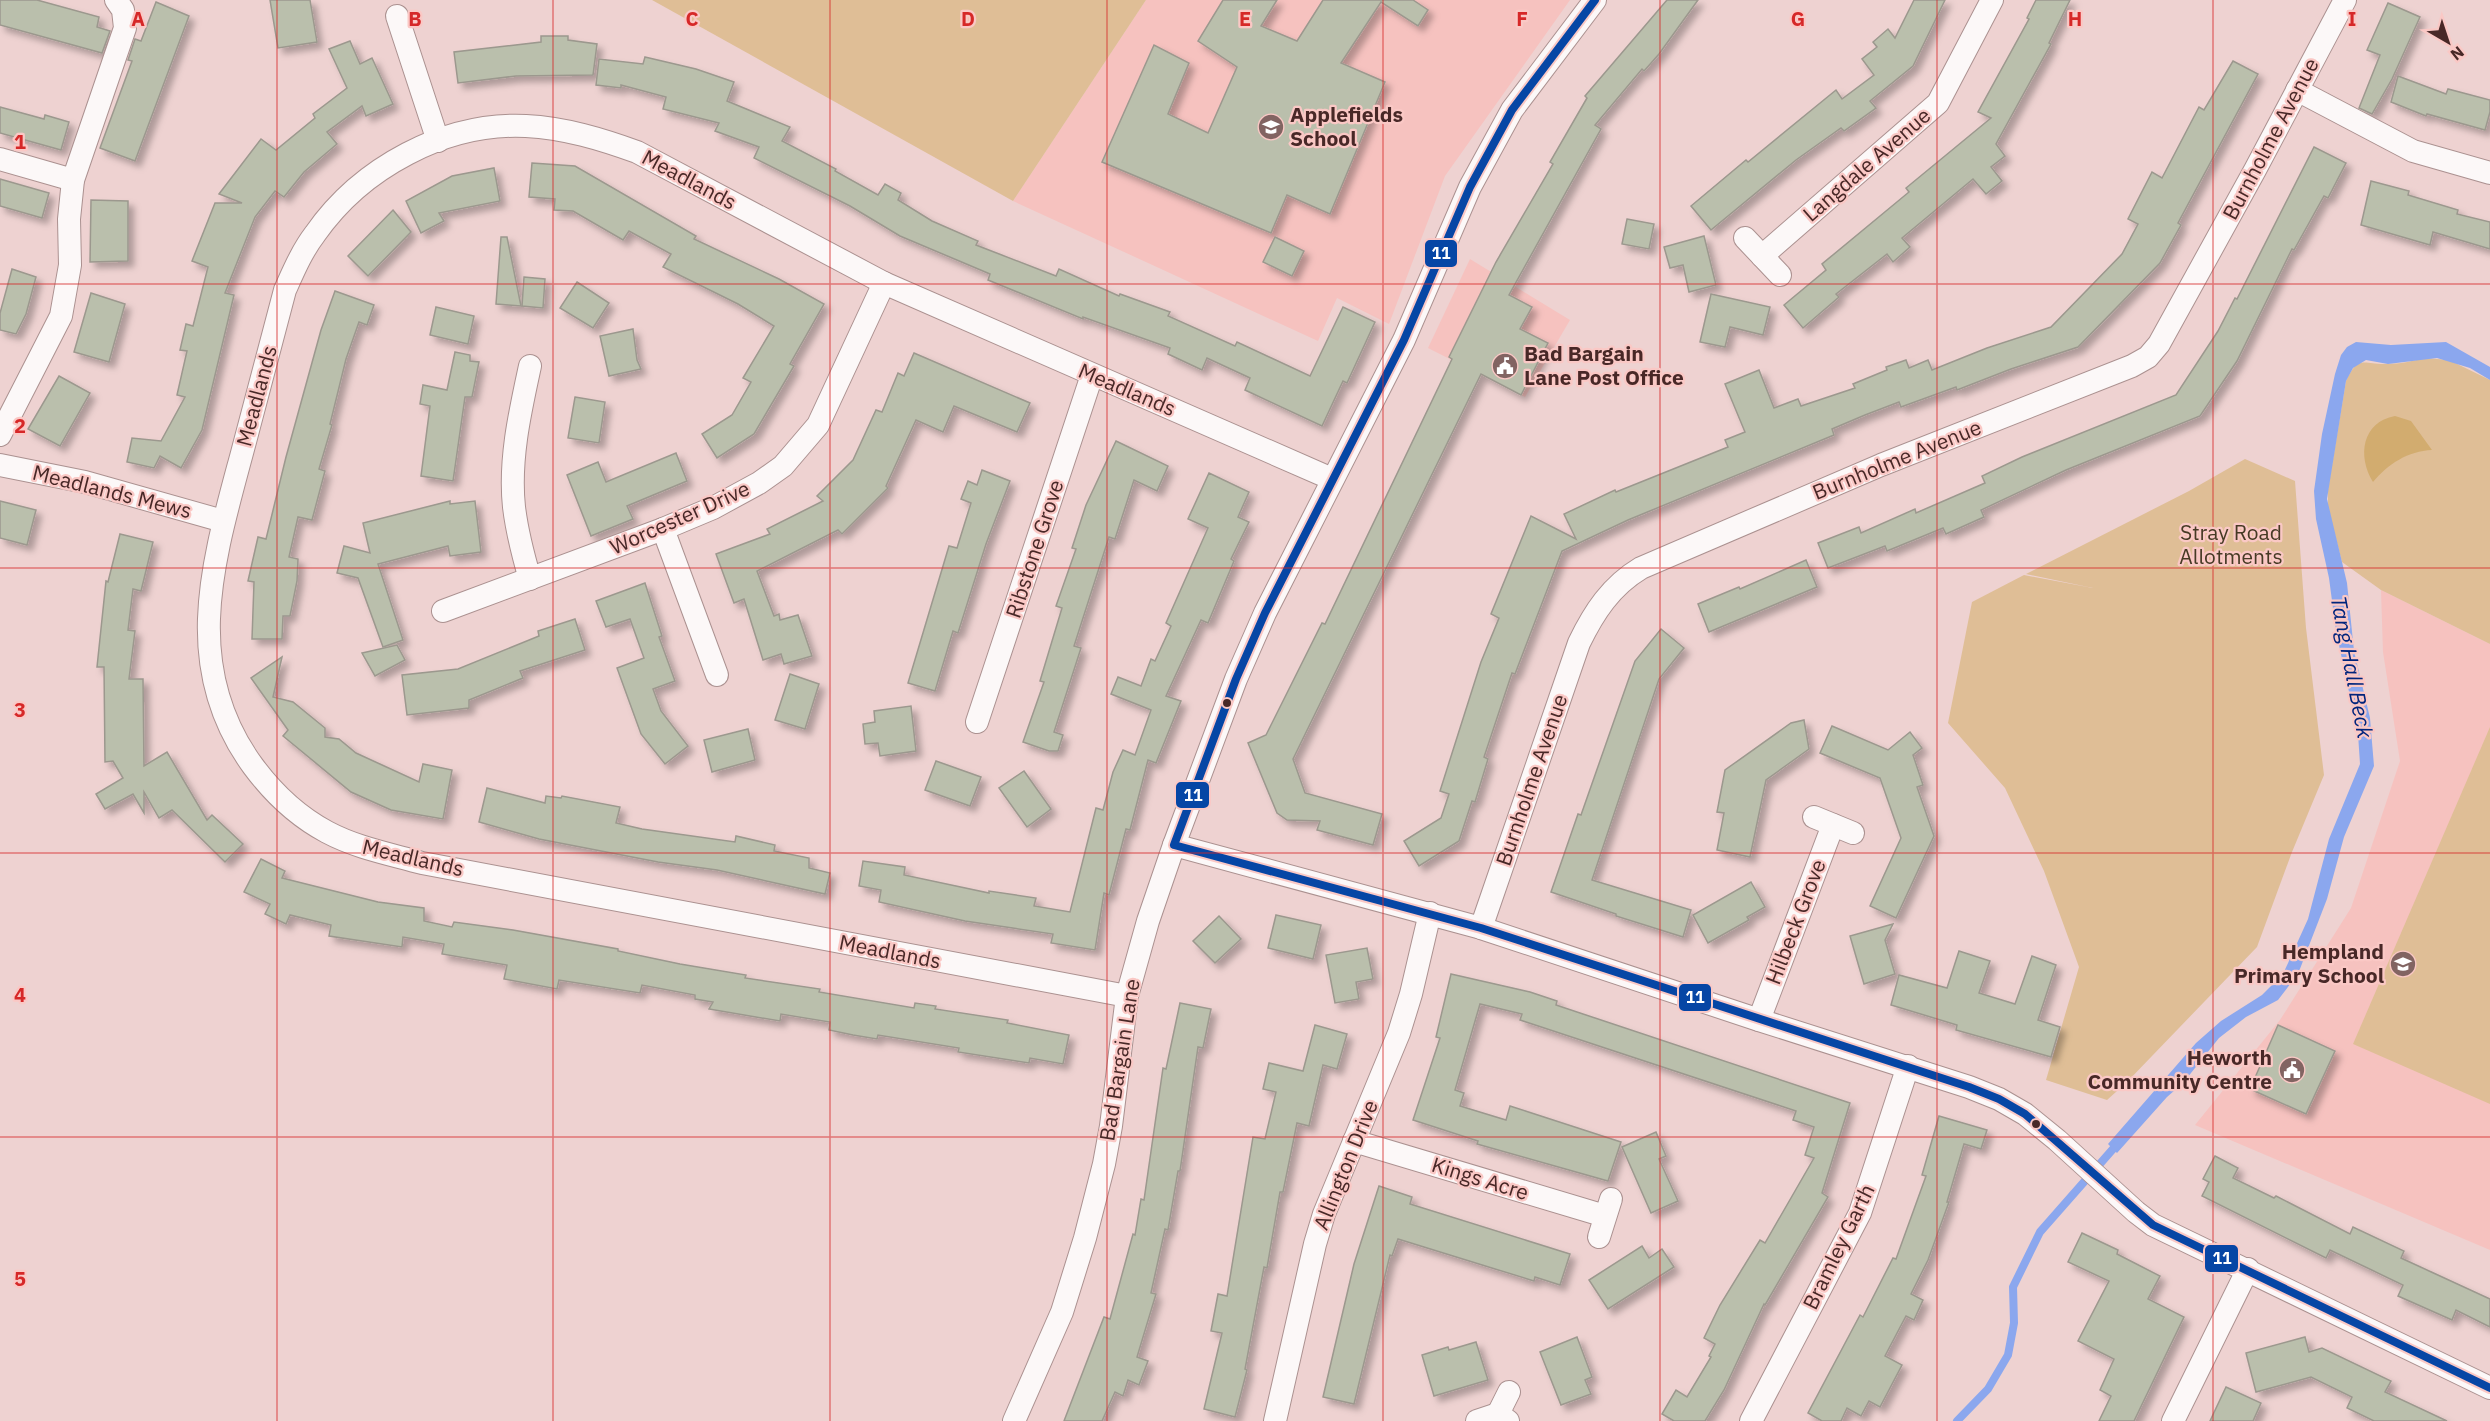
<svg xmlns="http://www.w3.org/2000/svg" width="2490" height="1421" font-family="'IBM Plex Sans',sans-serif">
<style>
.built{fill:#f6c2bf}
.green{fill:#dfbe96}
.forest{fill:#d2ac6f}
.water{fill:#8ba7ee}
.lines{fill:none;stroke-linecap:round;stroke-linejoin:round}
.stream{stroke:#8ba7ee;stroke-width:8}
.building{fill:#babfac;stroke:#9c988e;stroke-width:1.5;filter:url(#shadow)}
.minor-casing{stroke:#ab9190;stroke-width:24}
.minor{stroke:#fcf8f8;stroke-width:22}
.bus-1-casing{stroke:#fac8c5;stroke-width:12}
.bus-1{stroke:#0646a5;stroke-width:8}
.grid{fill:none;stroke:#d62828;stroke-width:1.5;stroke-opacity:0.55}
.bus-dot{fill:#482827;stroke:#fac8c5;stroke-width:2}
.labels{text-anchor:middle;stroke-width:4.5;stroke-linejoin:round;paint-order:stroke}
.poi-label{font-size:21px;font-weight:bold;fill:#482827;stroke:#fac8c5;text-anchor:start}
.street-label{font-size:21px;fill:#482827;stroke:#fac8c5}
.park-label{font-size:21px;fill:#463a24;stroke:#fac8c5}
.water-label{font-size:22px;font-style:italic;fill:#00247c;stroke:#fac8c5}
.grid-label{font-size:20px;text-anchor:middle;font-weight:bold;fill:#d62828;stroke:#fac8c5;stroke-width:4.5;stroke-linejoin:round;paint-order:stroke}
.line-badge{stroke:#fac8c5;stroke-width:2}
.badge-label{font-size:16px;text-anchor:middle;font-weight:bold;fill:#fff}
</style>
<defs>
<filter id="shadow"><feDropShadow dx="5.5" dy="5.5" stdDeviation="3" flood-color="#0004"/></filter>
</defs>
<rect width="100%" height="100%" fill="#eed2d1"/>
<g class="built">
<path d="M1146,0H1570L1445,176L1389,324L1337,298L1318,341L1013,201Z"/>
<path d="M1470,259L1570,320L1525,397L1428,348Z"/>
<path d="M2381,590L2490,644V1250L2195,1125L2280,1020L2351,908L2400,761L2383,652Z"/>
</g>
<g class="green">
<path d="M652,0H1146L1013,201Z"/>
<path d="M2425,358L2449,360L2490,380V644L2381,590L2342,562L2328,508V489L2346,381C2359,354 2363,365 2387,364C2400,364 2412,361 2425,358Z"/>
<path d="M2245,459L2295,481L2306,628L2324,775L2292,852L2257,947L2126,1083L2107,1100L2046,1080L2079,967L2044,871L2005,788L1948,723L1972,602L2024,575L2093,588L2026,574L2189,491Z"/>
<path d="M2490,727V1104L2353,1044Z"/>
</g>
<path class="forest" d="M2395,416L2411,421L2432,450C2408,451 2388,464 2373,482C2357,456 2362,422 2395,416Z"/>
<path class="water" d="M2356,342L2391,345L2446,342L2490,367V380L2470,368L2437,358L2388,364L2366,360L2353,368L2346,381L2327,499L2347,583L2354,651L2370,718L2374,766L2344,837L2327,899L2298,974L2278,1000L2246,1017L2219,1038L2183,1083L2167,1097L2117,1153L2108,1144L2196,1043L2221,1021L2262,995L2283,974L2308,919L2329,839L2360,764L2358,734L2336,631L2329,578L2316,519L2314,491L2322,434L2335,374L2341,355L2347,347Z"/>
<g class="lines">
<path class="stream" d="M1957,1421L1988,1389L2008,1355L2014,1323L2013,1287L2040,1232L2120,1141"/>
</g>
<g class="building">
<path d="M0,0H37L99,17L97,27L110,31L102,53L0,25Z"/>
<path d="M270,0H310L317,42L278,48Z"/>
<path d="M1223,0H1277L1261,26L1297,41L1323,0H1413L1428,10L1418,26L1381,2L1341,63L1385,82L1330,214L1287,195L1271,233L1102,162L1154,45L1189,63L1168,114L1208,133L1237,67L1198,41Z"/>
<path d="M1667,0H1698L1659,54L1644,71L1642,69L1595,125L1601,129L1509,295L1532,307L1520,329L1548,343L1521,395L1481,374L1293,759L1305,793L1382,814L1373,845L1317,830L1320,821L1287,820L1277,813L1248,743L1266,735L1322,623L1325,624L1452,359L1449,357L1496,262L1553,164L1550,162L1587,98L1585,96Z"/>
<path d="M1914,0H1945L1913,66L1870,101L1876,108L1844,131L1841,128L1796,160L1711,230L1691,206L1746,160L1748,162L1836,90L1842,99L1874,75L1862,59L1877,47L1873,42L1888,29L1895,38Z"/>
<path d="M2036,0H2070L2049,43L2051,44L1996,144L2005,156L1991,167L2002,181L1986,194L1973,179L1902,238L1910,247L1893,262L1887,254L1836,294L1839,297L1803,328L1784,305L1826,270L1822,264L1909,192L1906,188L1991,118L1978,112L2029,19L2027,18Z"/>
<path d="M156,2L189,16L135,161L100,148L132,61L128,60L135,39L141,41Z"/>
<path d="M2388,3L2420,17L2392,79L2372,114L2359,108L2380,55L2367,50Z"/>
<path d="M541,36H568V40L597,44L593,75L516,76L458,83L454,52L541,42Z"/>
<path d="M350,41L360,64L372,58L393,104L366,116L362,106L327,132L337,144L304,172L284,197L275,191L255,217L225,293L234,295L202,430L181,468L160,456L154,468L127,462L132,438L161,441L185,397L177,395L187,351L180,350L186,324L193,326L208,267L192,261L215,203H242L219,194L261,139L276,150L315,118L313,114L347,88L329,49Z"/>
<path d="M645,57L696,69L734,82L727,101L790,127L782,141L836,169L835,171L878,195L885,184L901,193L898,200L932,221L978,241L976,245L1056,276L1059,269L1119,296L1120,294L1170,312L1168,316L1235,346L1237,342L1310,376L1343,307L1375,322L1347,383L1343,381L1322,426L1245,390L1250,378L1207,358L1202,370L1168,354L1170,348L1083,317V319L988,280L990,274L900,236L850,206L754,158L759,147L715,131L719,123L663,109L666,97L621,85V88L596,85L599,59L643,64Z"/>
<path d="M2233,61L2258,74L2178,223L2181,225L2160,263L2078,347L2011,369L1957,390L1956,387L1901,407L1899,402L1865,415L1832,429L1834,435L1628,520L1562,551L1515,674L1512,673L1484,757L1488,759L1475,802L1472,801L1459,841L1419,866L1404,841L1441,818L1449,794L1440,791L1481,662L1499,618L1491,614L1531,516L1576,539L1564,514L1615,490L1616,492L1728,447L1725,440L1745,432L1725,384L1759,370L1774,408L1798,399L1801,406L1855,388L1853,384L1887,370L1886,367L1906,360L1909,368L1928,360L1932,370L1987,348L2051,327L2122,254L2138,224L2128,219L2152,172L2162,178L2199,107L2204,110Z"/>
<path d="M2398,76L2446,94L2448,89L2490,100V112L2485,130L2427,114L2426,116L2391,102Z"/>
<path d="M0,107L44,119L45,115L69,122L61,150L0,133Z"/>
<path d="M2314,147L2346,163L2328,198L2324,196L2294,250L2292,249L2237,361L2200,416L2066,470L1981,510L1984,517L1946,534L1943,528L1887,551L1885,546L1828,568L1818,543L1859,527L1861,533L1915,509L1916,513L1985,483L1982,476L2022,457L2176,395L2218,331L2235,298L2237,299Z"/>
<path d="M532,163L575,166L696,236L694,239L779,279L824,304L790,364L794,366L754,434L717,458L702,434L732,415L751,382L743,378L774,326L738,304L663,267L671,254L629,231L623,240L573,211L554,210L555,199L529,197Z"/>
<path d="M494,168L500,201L439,213L444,221L421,233L406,201L452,176Z"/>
<path d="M0,179L49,193L42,218L0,206Z"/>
<path d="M2371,181L2409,191L2408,195L2458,210L2457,214L2490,222V249L2433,232L2430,245L2361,225Z"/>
<path d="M91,200L128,201V261L90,262Z"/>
<path d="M393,210L411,232L368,276L348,256Z"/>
<path d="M1627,219L1654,224L1649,249L1622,244Z"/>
<path d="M1704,236L1716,285L1689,292L1683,265L1670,268L1664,247Z"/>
<path d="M501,237H507L521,306L496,304Z"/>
<path d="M1275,237L1304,251L1292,276L1263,262Z"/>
<path d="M12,269L36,277L26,314L16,334L0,330V313Z"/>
<path d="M524,277L545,279L543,308L522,306Z"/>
<path d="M577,282L609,303L593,328L560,308Z"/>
<path d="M335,291L374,305L367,325L359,322L346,359L330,424L332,425L319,469L325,471L312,520L298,517L289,557L298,559L297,581L290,616H283L282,639H252L254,582L248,581L258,537L266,539L286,457L321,330Z"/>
<path d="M91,293L125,304L109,362L74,352Z"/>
<path d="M1711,294L1770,307L1763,335L1730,327L1725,347L1700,342Z"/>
<path d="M436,307L474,316L468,344L430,335Z"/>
<path d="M633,329L637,360L641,369L609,376L600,336Z"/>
<path d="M455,352L470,355V361L479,362L472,397H465L453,481L421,476L430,406L420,404L423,385L447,390Z"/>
<path d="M914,353L1030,403L1017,432L954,406L943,432L916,420L886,486L888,488L842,534L838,530L757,571L774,616L779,614L780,620L798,615L812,656L784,664L781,654L763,660L744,599L734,603L716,554L770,534L767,529L823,501L817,496L853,460L876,410L882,412L898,373L904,376Z"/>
<path d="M59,376L90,393L60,446L28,429Z"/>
<path d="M575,397L605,402L599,443L568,438Z"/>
<path d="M1116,441L1168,466L1157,491L1134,480L1115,539L1109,537L1074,646L1081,648L1054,732L1063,735L1058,751H1049L1023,742L1044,682L1040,681L1062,608L1056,606L1076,549L1072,548L1086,505Z"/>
<path d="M676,453L687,481L627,506L633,519L591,536L567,475L598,462L606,482Z"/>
<path d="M982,470L1010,481L986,544L958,633L953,631L935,691L908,683L949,546L957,548L971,503L961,499L968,481L977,485Z"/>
<path d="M1209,473L1249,492L1238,517L1249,522L1231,559L1234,561L1208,623L1201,620L1166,696L1181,701L1156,763L1148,760L1130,830L1126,829L1109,895L1104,893L1095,950L1051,943L1053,934L965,921L879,902L881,890L859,886L863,861L905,867L904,875L989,893V891L1036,898L1034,906L1070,912L1096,808L1103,810L1113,772L1123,750L1135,755L1151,710L1111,694L1118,677L1141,686L1151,659L1155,661L1171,626L1166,623L1208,528L1188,519Z"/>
<path d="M0,501L36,510L27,545L0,538Z"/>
<path d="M450,501V504L475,501L481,552L450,556L448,546L378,564L403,640L383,647L358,578L337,573L344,546L370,553L363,523Z"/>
<path d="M120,534L153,542L141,591L133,589L128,630L135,631L129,679H143L144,766L167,752L207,820L212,815L243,844L225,862L172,810L159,818L144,792V813L133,794L105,809L96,794L123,778L113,761L105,762L104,667H97L106,581L108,582Z"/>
<path d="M1806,560L1817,587L1709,632L1698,604L1739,587L1740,589Z"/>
<path d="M645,583L662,636L659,637L675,681L653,689L661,711L688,746L665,764L641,734L617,668L644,658L630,619L606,627L596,601Z"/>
<path d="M575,619L585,650L520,671L523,678L469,700V708L407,715L402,675L458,669L539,636L538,631Z"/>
<path d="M1661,629L1684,648L1659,679L1592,880L1691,910L1683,937L1616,916V914L1551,892L1578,814L1581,815L1635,661Z"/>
<path d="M397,645L405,660L375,676L362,653Z"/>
<path d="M282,657L273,697L293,702L325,728V737L339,739L356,753L419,782L423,764L452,770L443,819L391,810L351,792L283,736L288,730L251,678Z"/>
<path d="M790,674L819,684L805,729L775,720Z"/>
<path d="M911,706L916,751L880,756L878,743L865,744L863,724L875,722L874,711Z"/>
<path d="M1804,720L1809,749L1766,780L1750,857L1717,850L1724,813L1717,812L1725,770L1791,723Z"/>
<path d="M1832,726L1888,750L1910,732L1922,748L1913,755L1923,785L1917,787L1934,836L1896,918L1870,906L1901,838L1880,778L1820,753Z"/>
<path d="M748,729L755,760L712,772L704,740Z"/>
<path d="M936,761L981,777L970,806L925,790Z"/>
<path d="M1024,771L1051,809L1027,827L999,788Z"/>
<path d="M487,788L545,803L546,796L561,798L562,796L620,807L616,823L642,829L735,842L736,836L775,845L774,851L809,858V868L830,873L825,894L717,870L658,862L539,839L479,822Z"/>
<path d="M261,859L285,871L282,878L378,902L424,908V921L452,927L454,922L513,930L618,949V951L680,964L746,975L745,978L820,989L819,992L914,1008L915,1003L936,1006L935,1009L1008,1020L1007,1023L1069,1035L1063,1064L1030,1058L1029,1063L958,1052L959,1048L878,1035L877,1039L853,1035L829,1030L830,1022L781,1014L780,1021L709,1009L713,1002L695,999V995L642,985L640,993L559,980L557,989L504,979L507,965L442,954L444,944L403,937L402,947L329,936L331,925L290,915L286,924L265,914L270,904L244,892Z"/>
<path d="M1751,882L1765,907L1747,917L1749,920L1708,943L1693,915Z"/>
<path d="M1276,915L1321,925L1313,959L1268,948Z"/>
<path d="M1219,916L1241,939L1215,963L1193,941Z"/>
<path d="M1893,924L1885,940L1895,974L1864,984L1850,936Z"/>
<path d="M1367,948L1373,979L1356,982L1359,999L1335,1003L1326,955Z"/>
<path d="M1959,951L1990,961L1979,993L2015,1004L2032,956L2056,965L2038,1020L2060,1027L2051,1057L1956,1030L1957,1025L1891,1005L1899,975L1947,988Z"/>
<path d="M1451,974L1530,992L1557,1001L1556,1005L1850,1103L1822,1193L1828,1197L1765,1305L1764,1304L1724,1390L1705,1421H1674L1662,1414L1676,1390L1687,1397L1711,1357L1709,1356L1715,1344L1704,1338L1720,1305L1760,1240L1765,1243L1814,1158L1805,1155L1814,1127L1793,1120L1796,1111L1520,1020L1522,1014L1480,1004L1455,1090L1464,1093L1460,1106L1506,1120L1510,1106L1621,1142L1608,1181L1477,1144L1478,1141L1413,1120L1440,1038L1436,1037Z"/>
<path d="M1180,1003L1211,1009L1203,1048L1198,1047L1180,1171H1178L1168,1230L1165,1229L1151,1293L1156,1294L1137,1357L1148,1361L1139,1385L1128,1380L1123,1396L1115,1392L1102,1421H1064L1104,1317L1110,1319L1133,1234L1135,1235L1141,1199L1144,1200L1163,1068L1166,1069Z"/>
<path d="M1315,1025L1347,1034L1337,1069L1323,1065L1309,1126L1297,1123L1283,1192H1280L1267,1268L1264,1267L1245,1369L1247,1370L1235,1417L1204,1409L1222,1333L1211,1331L1218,1294L1227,1296L1253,1137L1265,1139L1276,1092L1263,1089L1269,1063L1303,1071Z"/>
<path d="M2278,1025L2335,1051L2306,1114L2250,1089Z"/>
<path d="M1939,1116L1987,1130L1981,1149L1964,1144L1947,1202H1949L1928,1260L1911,1294L1923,1300L1914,1320L1906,1316L1885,1356L1902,1365L1880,1407L1869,1401L1861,1416L1847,1408L1841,1421H1822L1808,1413L1860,1315L1863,1317L1893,1258L1896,1259L1926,1176L1922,1175Z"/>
<path d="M1656,1132L1666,1156L1659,1159L1678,1201L1651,1213L1622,1147Z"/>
<path d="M2215,1156L2238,1168L2233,1178L2274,1198L2276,1196L2350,1234L2353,1227L2404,1251L2401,1258L2490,1299V1327L2456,1310L2452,1320L2398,1296L2403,1285L2330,1250L2326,1258L2202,1196L2209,1182L2203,1179Z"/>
<path d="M1379,1186L1412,1197L1410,1204L1570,1254L1560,1285L1535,1277L1534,1281L1398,1239L1392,1256L1390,1255L1354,1404L1323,1397L1354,1264Z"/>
<path d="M2082,1233L2118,1250L2117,1254L2160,1276L2148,1299L2184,1317L2134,1421H2099L2111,1396L2100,1390L2114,1359L2078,1341L2109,1281L2068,1262Z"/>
<path d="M1642,1246L1649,1258L1662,1249L1674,1267L1608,1309L1589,1280Z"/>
<path d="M1577,1337L1592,1377L1585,1380L1591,1394L1561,1405L1540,1352Z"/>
<path d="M2305,1337L2309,1352L2322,1348L2391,1381L2385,1392L2447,1421H2374L2347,1408L2352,1397L2311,1377L2256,1392L2246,1353Z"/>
<path d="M1476,1342L1488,1380L1434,1396L1422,1355L1448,1347L1449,1350Z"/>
<path d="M2226,1387L2261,1403L2253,1421H2210Z"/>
</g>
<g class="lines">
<g class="minor-casing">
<g id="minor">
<path d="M397,16L438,141"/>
<path d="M2297,90L2413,151L2490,173"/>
<path d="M0,159L73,180"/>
<path d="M1745,238L1780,275"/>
<path d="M1762,256L1938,103L1992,0"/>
<path d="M530,366C520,412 509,460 514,507C517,532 523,555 530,579"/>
<path d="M0,435L61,316L70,265L69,219L73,180L125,28L123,10L116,0"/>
<path d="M0,465L85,482L223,521"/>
<path d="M663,529L717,675"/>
<path d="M443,611L663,529L713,508L759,483L783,466L818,425L884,283"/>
<path d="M977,722L1092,375"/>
<path d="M1814,817L1853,833"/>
<path d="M1174,845L1481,928L1759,1020L1969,1087L1999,1099L2025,1114L2057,1140L2136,1212L2153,1225L2490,1388"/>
<path d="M1481,928L1579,643C1594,612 1611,586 1641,568L1881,465L2132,366L2148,357L2159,344L2255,170L2345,0"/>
<path d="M1127,996L422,863C390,854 357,848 327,832C297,816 273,793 253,766C180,666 213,561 242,453C256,399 271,344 285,290C294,270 302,251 315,234C361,168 445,122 526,126C565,128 601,139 637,152L884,283L1332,479"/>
<path d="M1759,1020L1833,825"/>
<path d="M1354,1141L1605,1216"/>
<path d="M1599,1237L1611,1199"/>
<path d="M1014,1421L1062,1312L1085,1238L1104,1164L1111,1126L1127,996L1148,921L1174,845L1236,679L1265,613L1404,340L1470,187L1512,110L1595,0"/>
<path d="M1275,1421L1315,1244L1324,1214L1399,1033L1411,994L1430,913"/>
<path d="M1477,1421L1498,1414"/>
<path d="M1508,1421L1498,1414L1509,1392"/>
<path d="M1751,1421L1860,1213L1908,1066"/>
<path d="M2173,1421L2248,1269"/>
</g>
</g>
<use href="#minor" class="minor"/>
<g class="bus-1-casing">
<path id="bus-1" d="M1595,0L1512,110L1470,187L1404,340L1265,613L1236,679L1174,845L1481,928L1969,1087L1999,1099L2025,1114L2153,1225L2490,1388"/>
</g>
<use href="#bus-1" class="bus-1"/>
</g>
<path class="grid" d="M277,0V1421M553,0V1421M830,0V1421M1107,0V1421M1383,0V1421M1660,0V1421M1937,0V1421M2213,0V1421M0,284H2490M0,568H2490M0,853H2490M0,1137H2490"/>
<defs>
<g id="school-disc" transform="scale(1.35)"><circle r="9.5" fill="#826462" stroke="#fac8c5"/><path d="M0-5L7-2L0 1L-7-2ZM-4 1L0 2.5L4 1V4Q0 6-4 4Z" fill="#fff"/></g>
<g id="civic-disc" transform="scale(1.35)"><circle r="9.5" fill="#826462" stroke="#fac8c5"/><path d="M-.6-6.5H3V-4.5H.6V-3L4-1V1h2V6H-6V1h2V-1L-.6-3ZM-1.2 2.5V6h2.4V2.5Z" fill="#fff"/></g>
</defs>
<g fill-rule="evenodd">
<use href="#school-disc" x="1271" y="127"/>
<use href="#civic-disc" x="1505" y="366"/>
<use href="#school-disc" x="2403" y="964"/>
<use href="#civic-disc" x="2292" y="1070"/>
</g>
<g class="bus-dot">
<circle cx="1227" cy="703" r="5"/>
<circle cx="2036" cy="1124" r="5"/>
</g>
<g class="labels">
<g class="poi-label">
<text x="1290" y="122">Applefields<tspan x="1290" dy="24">School</tspan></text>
<text x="1524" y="361">Bad Bargain<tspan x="1524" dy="24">Lane Post Office</tspan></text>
<text x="2384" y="959" text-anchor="end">Hempland<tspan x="2384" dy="24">Primary School</tspan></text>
<text x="2272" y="1065" text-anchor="end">Heworth<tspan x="2272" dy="24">Community Centre</tspan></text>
</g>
<g class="street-label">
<text transform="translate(2271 139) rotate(-62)" y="7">Burnholme Avenue</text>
<text transform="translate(1867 165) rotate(-41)" y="7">Langdale Avenue</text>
<text transform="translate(689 180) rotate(28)" y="7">Meadlands</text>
<text transform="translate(1127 390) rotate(23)" y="7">Meadlands</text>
<text transform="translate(257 396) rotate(-75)" y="7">Meadlands</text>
<text transform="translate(1897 460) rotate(-22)" y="7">Burnholme Avenue</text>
<text transform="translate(112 492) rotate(14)" y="7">Meadlands Mews</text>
<text transform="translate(680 518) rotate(-24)" y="7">Worcester Drive</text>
<text transform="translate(1035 549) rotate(-72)" y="7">Ribstone Grove</text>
<text transform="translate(1532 780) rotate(-71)" y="7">Burnholme Avenue</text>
<text transform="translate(413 858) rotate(13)" y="7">Meadlands</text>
<text transform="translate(1796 922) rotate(-69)" y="7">Hilbeck Grove</text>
<text transform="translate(890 952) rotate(11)" y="7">Meadlands</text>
<text transform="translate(1120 1060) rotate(-81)" y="7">Bad Bargain Lane</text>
<text transform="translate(1346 1165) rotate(-68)" y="7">Allington Drive</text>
<text transform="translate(1480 1179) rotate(17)" y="7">Kings Acre</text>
<text transform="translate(1839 1247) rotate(-64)" y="7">Bramley Garth</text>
</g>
<g class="park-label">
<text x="2231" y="540">Stray Road<tspan x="2231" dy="24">Allotments</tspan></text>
</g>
<g class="water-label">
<text transform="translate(2352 667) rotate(79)" y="8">Tang Hall Beck</text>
</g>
</g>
<g class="grid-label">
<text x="138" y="26">A</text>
<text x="415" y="26">B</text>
<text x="692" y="26">C</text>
<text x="968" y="26">D</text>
<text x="1245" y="26">E</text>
<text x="1522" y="26">F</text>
<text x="1798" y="26">G</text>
<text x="2075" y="26">H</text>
<text x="2352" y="26">I</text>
<text x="20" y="149">1</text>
<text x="20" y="433">2</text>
<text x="20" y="717">3</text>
<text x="20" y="1002">4</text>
<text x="20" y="1286">5</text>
</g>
<g class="line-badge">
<rect x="1424" y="239" width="34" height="29" rx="6" fill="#0646a5"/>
<rect x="1175" y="781" width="35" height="28" rx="6" fill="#0646a5"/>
<rect x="1678" y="983" width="34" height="29" rx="6" fill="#0646a5"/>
<rect x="2204" y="1244" width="35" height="29" rx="6" fill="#0646a5"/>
</g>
<g class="badge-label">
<text x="1441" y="259">11</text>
<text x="1193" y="801">11</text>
<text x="1695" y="1003">11</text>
<text x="2222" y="1264">11</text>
</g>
<g transform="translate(2448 42) rotate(141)" stroke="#fac8c5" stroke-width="4.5" paint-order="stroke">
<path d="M0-4.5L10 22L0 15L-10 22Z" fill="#482827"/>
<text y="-9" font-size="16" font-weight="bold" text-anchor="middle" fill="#482827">N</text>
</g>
</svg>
